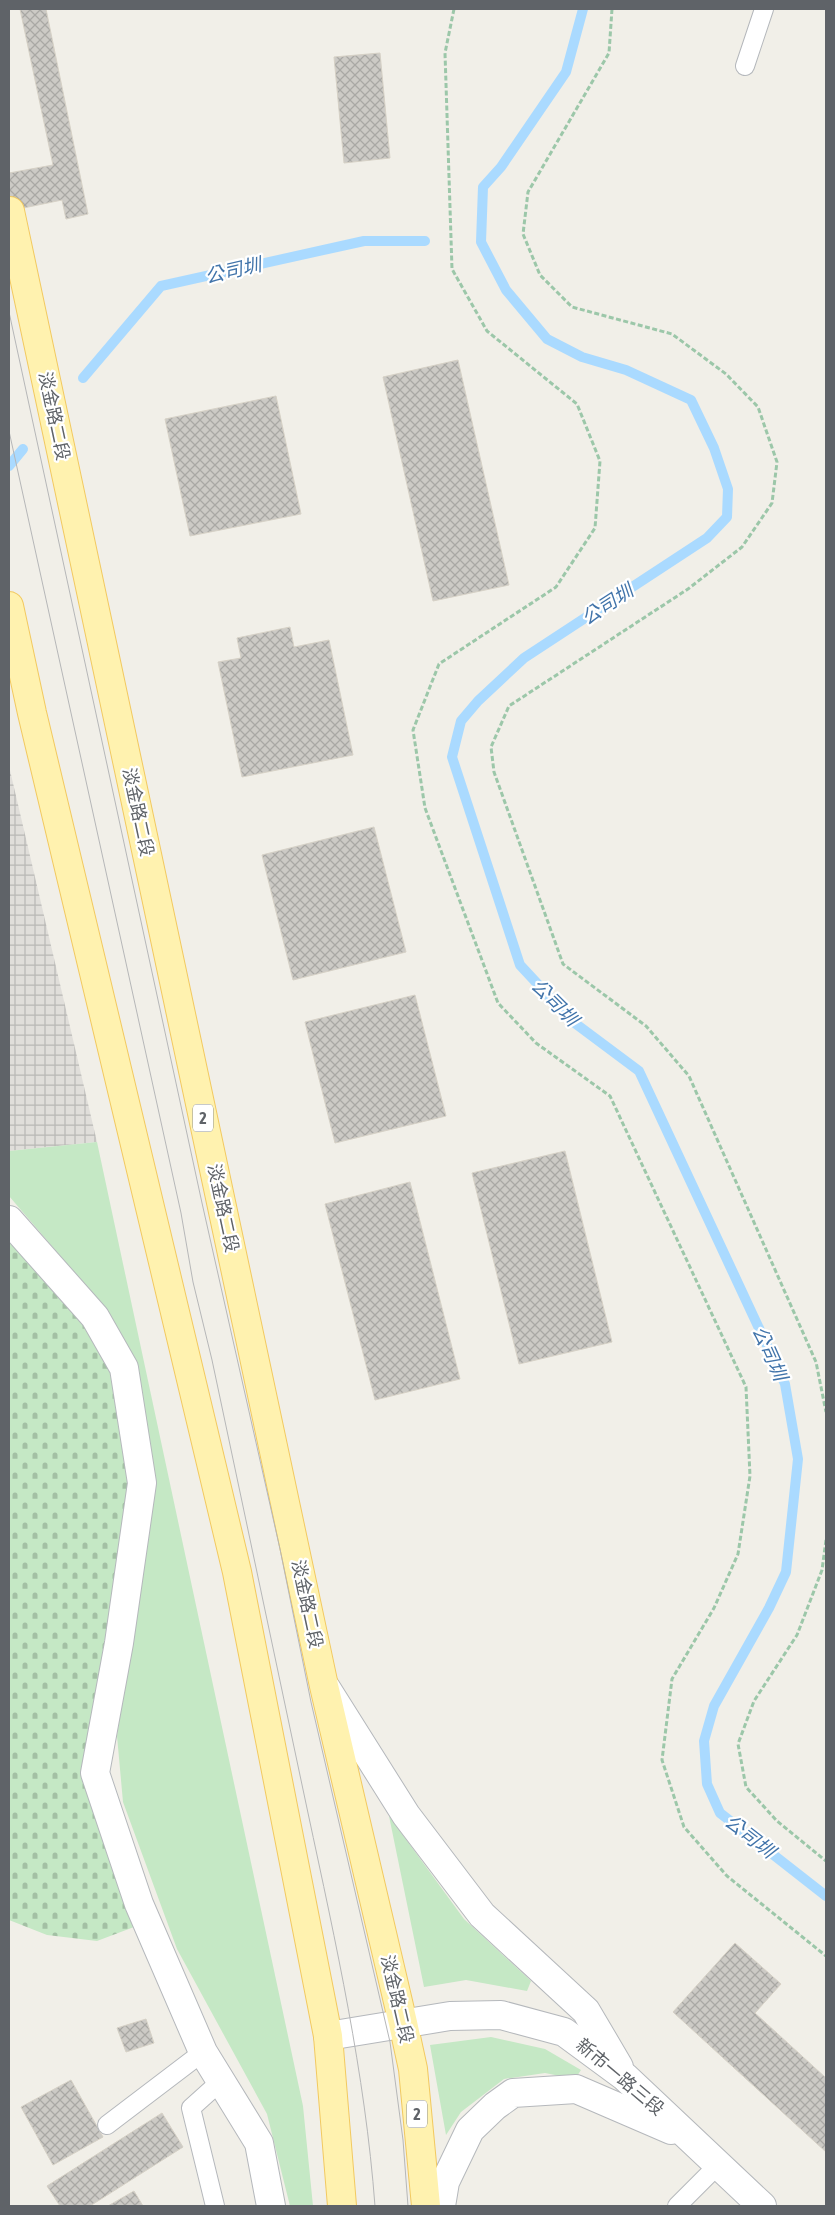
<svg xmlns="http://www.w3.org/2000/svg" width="835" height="2215" font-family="'Asap Condensed','Noto Sans TC',sans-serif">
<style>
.industrial{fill:url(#industrial-grid)}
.grass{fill:#c5e8c5}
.cemetery{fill:url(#cemetery-stones)}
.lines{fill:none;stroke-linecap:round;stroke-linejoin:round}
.stream{stroke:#aadaff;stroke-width:10}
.building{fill:url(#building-cross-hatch);stroke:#d6d1c6}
.service-casing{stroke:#b5b8bc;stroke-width:20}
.minor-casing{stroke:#b5b8bc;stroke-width:30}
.primary-casing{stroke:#f2c960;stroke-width:30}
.path{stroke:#9cc7a9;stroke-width:3;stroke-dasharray:5 2.5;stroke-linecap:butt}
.service{stroke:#fff;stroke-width:18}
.minor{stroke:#fff;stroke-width:28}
.primary{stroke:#fff2af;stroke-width:28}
.tram{stroke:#b6b7b8;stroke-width:1}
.labels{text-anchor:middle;stroke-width:4.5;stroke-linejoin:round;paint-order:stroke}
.shield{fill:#fff;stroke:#8f9295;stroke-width:1}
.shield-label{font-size:16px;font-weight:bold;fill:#5f6368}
.street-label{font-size:18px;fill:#5f6368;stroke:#fff}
.water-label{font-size:19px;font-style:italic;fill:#4174aa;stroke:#fff}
</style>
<defs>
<pattern id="industrial-grid" width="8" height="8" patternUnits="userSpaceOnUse" patternTransform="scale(1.25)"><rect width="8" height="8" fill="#e0deda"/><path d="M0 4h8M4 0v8" fill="none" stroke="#b9b8b5"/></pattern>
<pattern id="cemetery-stones" width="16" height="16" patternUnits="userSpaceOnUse" patternTransform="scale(1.25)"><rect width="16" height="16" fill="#c5e8c5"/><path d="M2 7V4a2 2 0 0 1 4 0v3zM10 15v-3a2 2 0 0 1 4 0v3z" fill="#a3c0a4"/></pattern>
<pattern id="building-cross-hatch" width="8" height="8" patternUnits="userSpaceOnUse" patternTransform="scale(1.25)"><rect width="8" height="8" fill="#cccac5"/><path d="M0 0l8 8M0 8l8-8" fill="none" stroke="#a9a8a4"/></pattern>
</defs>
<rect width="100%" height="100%" fill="#f1efe8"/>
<path class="industrial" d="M9,766L97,1142L9,1151Z"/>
<g class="grass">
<path d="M97,1142L303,2106L313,2206H290L267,2114L177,1949L123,1802L117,1736L153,1486L104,1307L9,1196V1151Z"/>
<path d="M389,1816L464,1919L531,1981L527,1991L466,1980L424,1987Z"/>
<path d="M491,2037L545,2049L581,2070L575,2079L545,2073L504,2079L461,2112L446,2135L430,2045Z"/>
</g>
<path class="cemetery" d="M9,1206L88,1322L113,1371L130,1484L83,1774L134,1927L97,1941L47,1935L9,1920Z"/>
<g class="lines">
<g class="stream">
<path d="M583,9L566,72L501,167L483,187L481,242L506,290L547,339L582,357L626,370L691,400L714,448L728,489L727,517L707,538L524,658L478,701L461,721L452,757L520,965L572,1021L639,1071L785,1384L798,1459L786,1572L769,1608L714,1706L704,1741L707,1784L720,1813L826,1896"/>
<path d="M83,378L161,286L364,241H425"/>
<path d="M9,466L23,449"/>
</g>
</g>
<g class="building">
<path d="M20,9H46L88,214L66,219L62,200L9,211V173L53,165Z"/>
<path d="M380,53L390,158L344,163L334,57Z"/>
<path d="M458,360L509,585L433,601L383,377Z"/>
<path d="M276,396L301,514L190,536L165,419Z"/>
<path d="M290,627L294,647L329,640L353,755L242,777L218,662L241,658L237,638Z"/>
<path d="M374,827L406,952L293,980L262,855Z"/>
<path d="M415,995L446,1116L335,1143L305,1022Z"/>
<path d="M565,1151L612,1342L519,1364L472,1173Z"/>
<path d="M410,1182L460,1379L375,1400L325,1204Z"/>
<path d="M735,1943L781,1984L755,2013L826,2078V2152L673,2012Z"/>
<path d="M146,2019L154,2043L126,2052L117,2028Z"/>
<path d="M71,2080L103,2137L53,2165L21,2107Z"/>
<path d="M162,2113L183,2147L90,2206H60L47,2186Z"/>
<path d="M134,2191L143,2206H108Z"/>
</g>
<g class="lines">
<g class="service-casing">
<g id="service">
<path d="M745,66L764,9"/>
<path d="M107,2125L203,2052"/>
<path d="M215,2206L191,2108L221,2081"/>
<path d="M677,2206L718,2165"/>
</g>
</g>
<g class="minor-casing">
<g id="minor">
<path d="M9,1220L95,1317L124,1368L142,1483L119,1643L95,1773L139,1904L203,2052L259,2143L271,2206"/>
<path d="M326,1688L406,1815L482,1915L586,2011L619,2067"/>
<path d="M328,2036L450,2016L501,2015L564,2032L625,2077L762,2206"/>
<path d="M441,2206L445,2182L470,2130L495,2106L513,2093L576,2089L671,2130"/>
</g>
</g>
<g class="primary-casing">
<g id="primary">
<path d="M10,211L324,1686L403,2023L413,2069L426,2206"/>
<path d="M9,606L32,713L237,1572L328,2036L342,2206"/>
</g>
</g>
<g class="path">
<path d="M454,9L445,53L452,269L487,331L577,404L600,461L595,528L556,587L439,664L413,730L425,808L498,1003L536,1043L610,1096L746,1387L750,1476L738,1554L714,1608L672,1679L662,1760L684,1827L727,1876L826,1956"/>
<path d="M612,9L609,53L528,192L523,234L540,275L572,307L672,334L726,374L758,407L777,462L772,503L742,547L688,589L509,706L491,747L494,772L563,964L646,1026L689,1076L816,1362L826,1412"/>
<path d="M826,1540L822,1570L797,1635L754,1701L738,1744L746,1787L777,1821L826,1861"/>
</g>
<use href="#service" class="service"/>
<use href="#minor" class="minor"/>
<use href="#primary" class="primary"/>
<g class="tram">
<path d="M9,312L202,1203L280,1549L311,1702L390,2042L403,2140L408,2206"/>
<path d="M9,431L181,1213L193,1282L212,1360C244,1511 276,1662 308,1813C336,1944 365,2073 375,2206"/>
</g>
</g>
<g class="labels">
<g class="shield">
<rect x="193" y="1104.5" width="20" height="27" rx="4"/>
<rect x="407" y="2100.5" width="20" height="27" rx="4"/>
</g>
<g class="shield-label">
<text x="203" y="1124">2</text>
<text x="417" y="2120">2</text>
</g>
<g class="street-label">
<text transform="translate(54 416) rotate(78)" y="6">淡金路二段</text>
<text transform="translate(138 812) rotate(78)" y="6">淡金路二段</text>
<text transform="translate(223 1208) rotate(78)" y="6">淡金路二段</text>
<text transform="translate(307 1604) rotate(78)" y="6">淡金路二段</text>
<text transform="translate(397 1999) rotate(77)" y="6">淡金路二段</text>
<text transform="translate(620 2077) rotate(40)" y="6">新市一路三段</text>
</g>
<g class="water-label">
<text transform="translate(233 270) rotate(-13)" y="7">公司圳</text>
<text transform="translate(607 604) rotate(-33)" y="7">公司圳</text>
<text transform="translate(555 1002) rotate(45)" y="7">公司圳</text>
<text transform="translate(770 1353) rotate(66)" y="7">公司圳</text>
<text transform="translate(750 1836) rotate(38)" y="7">公司圳</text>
</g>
</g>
<rect width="835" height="2215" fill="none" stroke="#5f6368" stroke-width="20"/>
</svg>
